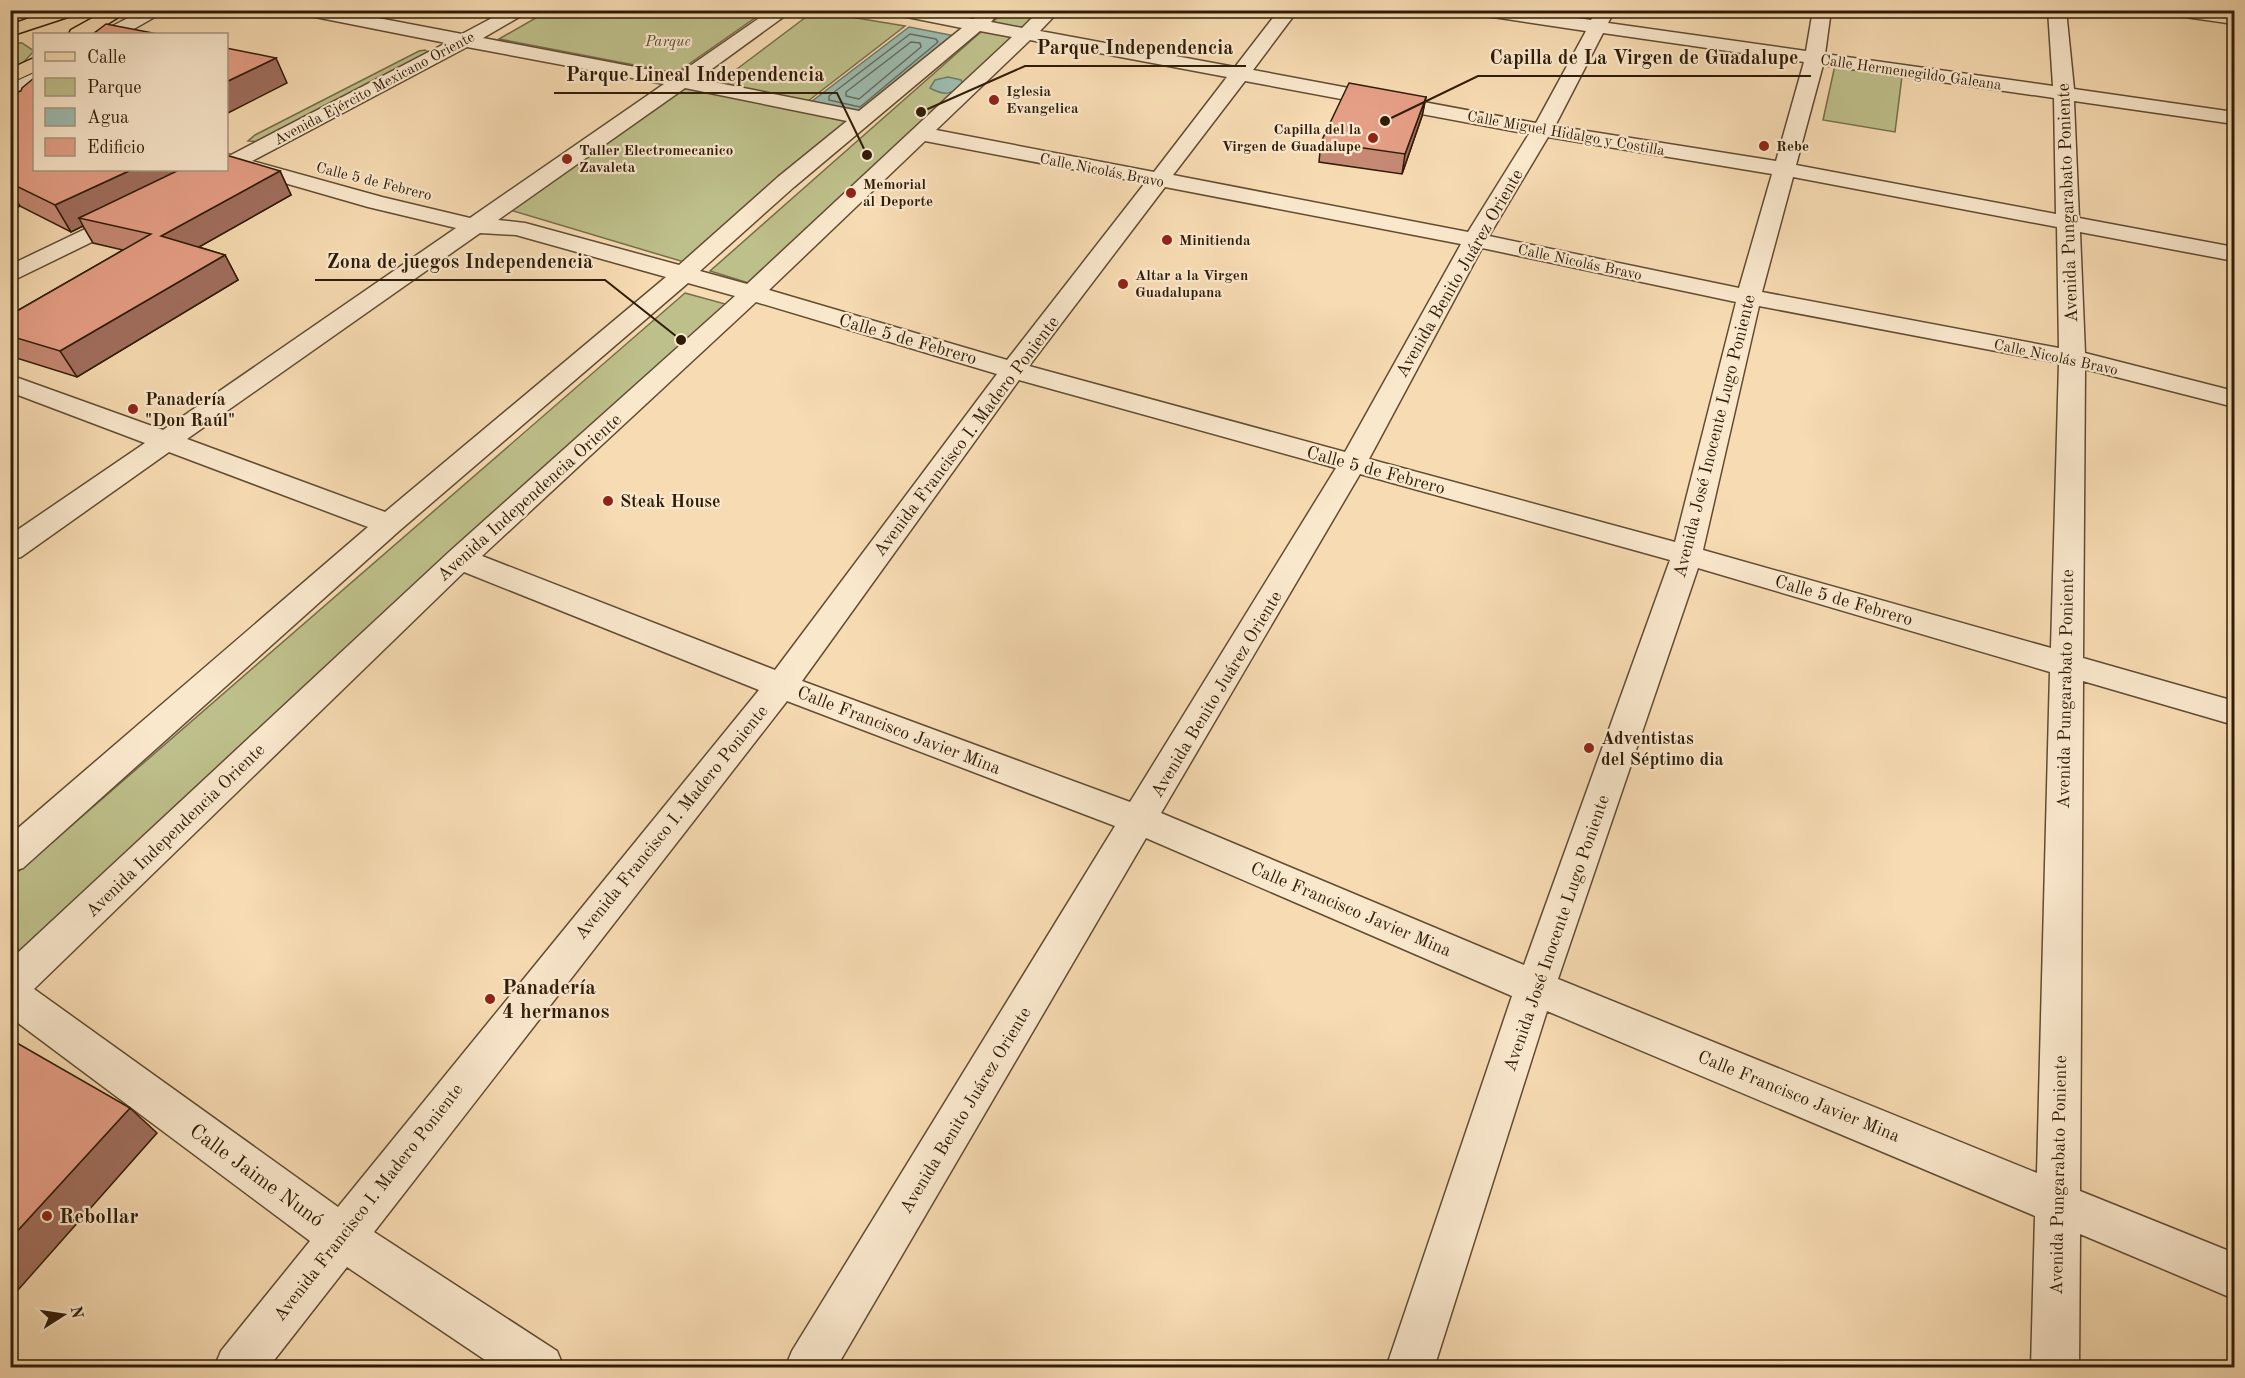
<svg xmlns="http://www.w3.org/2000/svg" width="2245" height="1378" font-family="'Old Standard TT',serif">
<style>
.green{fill:#bec08b;stroke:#766e49;stroke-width:1.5}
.water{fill:#9dbbaf;stroke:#717b6c;stroke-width:1.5}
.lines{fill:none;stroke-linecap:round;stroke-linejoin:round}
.shore{stroke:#666c5b;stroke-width:1.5}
.minor-casing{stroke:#614c32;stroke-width:3}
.major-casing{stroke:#2f1c07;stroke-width:3}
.minor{fill:#fae8cd;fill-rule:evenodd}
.major{fill:#f7dbb2;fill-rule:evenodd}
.wall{fill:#c68974;stroke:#2f1c07;stroke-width:1.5}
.shaded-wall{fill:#a16f5e;stroke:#2f1c07;stroke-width:1.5}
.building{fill:#e69f87;stroke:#2f1c07;stroke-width:1.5}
.poi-dot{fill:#8f2418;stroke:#fae8cd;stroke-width:2}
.labels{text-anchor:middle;stroke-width:4.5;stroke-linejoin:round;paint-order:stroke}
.far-park-label{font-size:15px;font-style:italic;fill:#5a4d2f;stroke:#fae8cd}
.far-street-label{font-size:15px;fill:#2f1c07;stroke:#fae8cd}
.far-poi-label{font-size:15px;font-weight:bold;fill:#2f1c07;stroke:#fae8cd;text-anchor:start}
.street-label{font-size:18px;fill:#2f1c07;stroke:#fae8cd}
.poi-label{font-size:18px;font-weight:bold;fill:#2f1c07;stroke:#fae8cd;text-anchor:start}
.near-poi-label{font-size:21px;font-weight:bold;fill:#2f1c07;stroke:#fae8cd;text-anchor:start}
.near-street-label{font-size:21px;fill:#2f1c07;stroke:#fae8cd}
.leader{fill:none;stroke:#2f1c07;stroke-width:2}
.callout-dot{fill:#2f1c07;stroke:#fae8cd;stroke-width:2}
.callout-label{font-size:20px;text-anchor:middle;font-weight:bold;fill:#2f1c07;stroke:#fae8cd;stroke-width:4.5;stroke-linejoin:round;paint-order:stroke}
</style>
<rect width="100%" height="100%" fill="#f7dbb2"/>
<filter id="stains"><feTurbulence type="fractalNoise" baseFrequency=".00333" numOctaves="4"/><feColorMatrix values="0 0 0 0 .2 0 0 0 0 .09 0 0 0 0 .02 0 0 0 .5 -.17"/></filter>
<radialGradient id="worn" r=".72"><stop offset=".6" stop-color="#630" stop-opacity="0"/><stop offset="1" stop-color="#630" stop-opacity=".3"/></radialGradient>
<g class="green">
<path d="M548,11V10L765,11L676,73L499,39Z"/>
<path d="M814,11L905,26L808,101L717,84Z"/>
<path d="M1006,11H1044L1025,28L991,23Z"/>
<path d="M982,31L1016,38L755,285L710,271Z"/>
<path d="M10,43H22L34,51L21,65L10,70Z"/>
<path d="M425,50L428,52L261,142L248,141L255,135L419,51Z"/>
<path d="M1835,65L1902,76L1895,132L1823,120Z"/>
<path d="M686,85L848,120L684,262L510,210Z"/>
<path d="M685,293L729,305L11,958V878Z"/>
</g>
<g class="water">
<path d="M909,27L955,36L861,114L811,102Z"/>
<path d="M948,77L961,80L963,84C951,95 944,96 930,88L935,80Z"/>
</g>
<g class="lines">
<g class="shore">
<path d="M910,34L936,39L938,42L860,107L829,100V96Z"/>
<path d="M911,42L920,43L921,47L859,99L846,96V92Z"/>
</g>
<g class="minor-casing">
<g id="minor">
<path d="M143,10H167L125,34H103L105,30Z"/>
<path d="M296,10H336L462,34L507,10H531L483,38L677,75L771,10H793L698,79L859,111L962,28L897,15L888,10H929L973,19L987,10L993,12L996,16L991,22L1022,28L1040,10H1060L1040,31L1235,67L1279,10H1298L1253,70L1536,123L1586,31L1480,15L1471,10H1522L1591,20L1597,10H1615L1608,23L1806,51L1813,10H1831L1825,54L2053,86L2048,10H2066L2074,89L2234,112V124L2074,101L2079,218L2234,247V261L2080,232L2085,353L2234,391V407L2085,369L2083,658L2234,701V725L2083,681L2080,1191L2234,1253V1299L2080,1234L2079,1368H2031L2035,1216L1547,1011L1434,1368H1386L1512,996L1146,838L836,1368H785L792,1351L1115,826L787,701L374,1232L557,1351L564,1368H497L347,1267L268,1368H214L221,1351L310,1241L10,1017V960L449,552L735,296L688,283L399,531L23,868L10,872V835L368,527L169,452L21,557L10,560V535L145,443L10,392V375L163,430L456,228L368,207L236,169L226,172L218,171L226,170V154L231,155L446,43L305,15ZM980,31L1012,37L747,284L700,271L794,187ZM1603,33L1804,62L1776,161L1555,126ZM1030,40L1227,77L1154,172L936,130ZM467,47L664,84L470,218L382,197L252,161ZM1823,65L2054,98L2056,214L1796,165ZM1245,81L1529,134L1468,232L1173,175ZM685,88L847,121L778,177L679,265L525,223L498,220ZM1548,137L1772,174L1739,288L1489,236ZM925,141L1145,183L1007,360L769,290ZM1793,177L2057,227L2059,348L1762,292ZM1165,187L1461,244L1345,452L1029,366ZM480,233L516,235L666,277L385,512L187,439ZM1482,248L1736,302L1675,542L1369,459ZM756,302L997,374L775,670L482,556ZM1759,306L2059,363L2051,648L1703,550ZM1019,380L1336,468L1130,802L802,681ZM1360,474L1670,560L1524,965L1161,813ZM1698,568L2050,672L2037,1173L1558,979ZM464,572L759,690L338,1207L34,989Z"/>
<path d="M2162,10H2213L2234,13V24L2171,15Z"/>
<path d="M34,73V87L10,98V84Z"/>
<path d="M129,208L137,210L140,215L137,220L10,282V265Z"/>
</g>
</g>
<g class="major-casing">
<g id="major">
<path d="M52,10H80L77,14L10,36V25Z"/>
<path d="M107,10H130L91,34H69L71,30Z"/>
<path d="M34,58V72L10,83V69Z"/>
</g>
</g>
<use href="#minor" class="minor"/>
<use href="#major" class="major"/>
</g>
<g class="wall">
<path d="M21,91L34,170L280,171L291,195L199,247L225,255L238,280L77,377L10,356V315L123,250L93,243L83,226L71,232L20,206L10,211V93L13,94Z"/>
<path d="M1426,97L1422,116L1402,174L1319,162L1321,142Z"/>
</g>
<g class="shaded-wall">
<path d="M276,58L287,83L226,114V82Z"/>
<path d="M1426,97L1422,116L1402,174L1405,154Z"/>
<path d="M131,170H193L79,218L83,226L71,232L55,205Z"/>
<path d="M280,171L291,195L174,261L161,236Z"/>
<path d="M10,191L20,206L10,211Z"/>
<path d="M225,255L238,280L77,377L60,351Z"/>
<path d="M130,1108L157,1133L10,1299V1239Z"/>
</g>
<g class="building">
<path d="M106,24L158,34H93Z"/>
<path d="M226,48L276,58L226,82Z"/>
<path d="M34,78V170H131L55,205L10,183V93L13,94L21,91L22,88Z"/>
<path d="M1349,83L1426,97L1405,154L1321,142Z"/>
<path d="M226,155L280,171L161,236L225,255L60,351L10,336V315L151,234L79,218L179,170H226Z"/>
<path d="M10,1039L130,1108L10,1239Z"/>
</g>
<g class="poi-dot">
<circle cx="994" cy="100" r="6"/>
<circle cx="1373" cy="138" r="6"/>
<circle cx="1764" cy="146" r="6"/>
<circle cx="567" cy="159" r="6"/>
<circle cx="851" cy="193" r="6"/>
<circle cx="1167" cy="240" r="6"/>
<circle cx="1123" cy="284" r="6"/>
<circle cx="133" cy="409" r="6"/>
<circle cx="608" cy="501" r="6"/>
<circle cx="1589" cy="748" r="6"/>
<circle cx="490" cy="999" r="6"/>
<circle cx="47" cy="1216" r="6"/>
</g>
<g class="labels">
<g class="far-park-label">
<text x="668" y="46">Parque</text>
</g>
<g class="far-street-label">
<text transform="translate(1911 72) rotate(8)" y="5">Calle Hermenegildo Galeana</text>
<text transform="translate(374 88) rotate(-28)" y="5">Avenida Ejército Mexicano Oriente</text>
<text transform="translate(1566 133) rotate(10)" y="5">Calle Miguel Hidalgo y Costilla</text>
<text transform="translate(1102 170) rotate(11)" y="5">Calle Nicolás Bravo</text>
<text transform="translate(374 181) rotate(14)" y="5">Calle 5 de Febrero</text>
<text transform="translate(1580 262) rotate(12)" y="5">Calle Nicolás Bravo</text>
<text transform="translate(2056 357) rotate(12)" y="5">Calle Nicolás Bravo</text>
</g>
<g class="far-poi-label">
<text x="1006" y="96">Iglesia<tspan x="1006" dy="17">Evangelica</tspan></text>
<text x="1361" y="134" text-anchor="end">Capilla del la<tspan x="1361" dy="17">Virgen de Guadalupe</tspan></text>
<text x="1776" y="151">Rebe</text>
<text x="579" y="155">Taller Electromecanico<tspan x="579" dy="17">Zavaleta</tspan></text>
<text x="863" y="189">Memorial<tspan x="863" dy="17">al Deporte</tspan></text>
<text x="1179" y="245">Minitienda</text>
<text x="1135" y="280">Altar a la Virgen<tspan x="1135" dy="17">Guadalupana</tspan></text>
</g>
<g class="street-label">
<text transform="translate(2067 203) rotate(-92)" y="6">Avenida Pungarabato Poniente</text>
<text transform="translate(1459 273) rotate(-60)" y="6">Avenida Benito Juárez Oriente</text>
<text transform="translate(908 339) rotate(16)" y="6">Calle 5 de Febrero</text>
<text transform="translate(966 436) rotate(-53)" y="6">Avenida Francisco I. Madero Poniente</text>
<text transform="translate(1714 436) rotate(-76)" y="6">Avenida José Inocente Lugo Poniente</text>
<text transform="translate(1376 470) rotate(15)" y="6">Calle 5 de Febrero</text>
<text transform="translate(529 497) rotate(-42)" y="6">Avenida Independencia Oriente</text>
<text transform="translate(1844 600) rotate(16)" y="6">Calle 5 de Febrero</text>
<text transform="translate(2065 689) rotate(-89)" y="6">Avenida Pungarabato Poniente</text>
<text transform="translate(1216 694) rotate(-59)" y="6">Avenida Benito Juárez Oriente</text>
<text transform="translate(899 730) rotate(21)" y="6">Calle Francisco Javier Mina</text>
<text transform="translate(671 822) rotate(-51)" y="6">Avenida Francisco I. Madero Poniente</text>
<text transform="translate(175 830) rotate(-44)" y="6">Avenida Independencia Oriente</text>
<text transform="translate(1351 909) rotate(23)" y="6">Calle Francisco Javier Mina</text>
<text transform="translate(1556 933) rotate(-71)" y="6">Avenida José Inocente Lugo Poniente</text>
<text transform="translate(1799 1096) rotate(22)" y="6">Calle Francisco Javier Mina</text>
<text transform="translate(965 1110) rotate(-59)" y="6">Avenida Benito Juárez Oriente</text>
<text transform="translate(2058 1175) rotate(-89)" y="6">Avenida Pungarabato Poniente</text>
<text transform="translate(368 1202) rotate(-52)" y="6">Avenida Francisco I. Madero Poniente</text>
</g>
<g class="poi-label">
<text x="145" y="405">Panadería<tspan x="145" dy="21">"Don Raúl"</tspan></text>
<text x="620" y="507">Steak House</text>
<text x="1601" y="744">Adventistas<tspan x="1601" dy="21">del Séptimo dia</tspan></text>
</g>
<g class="near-poi-label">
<text x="502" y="994">Panadería<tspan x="502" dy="24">4 hermanos</tspan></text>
<text x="59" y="1223">Rebollar</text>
</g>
<g class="near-street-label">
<text transform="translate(257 1175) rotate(36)" y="7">Calle Jaime Nunó</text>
</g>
</g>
<path class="leader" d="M921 112L1025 66H1246M1385 121L1478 76H1811M867 155L837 93H554M681 340L605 280H315"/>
<g class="callout-dot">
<circle cx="921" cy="112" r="6"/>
<circle cx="1385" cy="121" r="6"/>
<circle cx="867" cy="155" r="6"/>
<circle cx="681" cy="340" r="6"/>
</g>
<g class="callout-label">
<text x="1135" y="54">Parque Independencia</text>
<text x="1644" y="64">Capilla de La Virgen de Guadalupe</text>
<text x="695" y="81">Parque Lineal Independencia</text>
<text x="460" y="268">Zona de juegos Independencia</text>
</g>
<rect width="2245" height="1378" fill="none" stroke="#f7dbb2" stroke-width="36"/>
<rect x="12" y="12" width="2221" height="1354" fill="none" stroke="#2f1c07" stroke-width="3"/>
<rect x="18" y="18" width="2209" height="1342" fill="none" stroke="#2f1c07" stroke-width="1.5"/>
<rect x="33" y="33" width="195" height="138" fill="#fae8cd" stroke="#a9967e" stroke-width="1.5"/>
<rect x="45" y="52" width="30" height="9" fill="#f7dbb2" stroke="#a9967e" stroke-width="1.5"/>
<text x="87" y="63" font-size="18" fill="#2f1c07">Calle</text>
<rect x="45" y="78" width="30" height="18" fill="#bec08b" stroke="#a9967e" stroke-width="1.5"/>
<text x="87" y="93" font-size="18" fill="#2f1c07">Parque</text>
<rect x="45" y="108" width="30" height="18" fill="#9dbbaf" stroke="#a9967e" stroke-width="1.5"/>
<text x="87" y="123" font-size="18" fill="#2f1c07">Agua</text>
<rect x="45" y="138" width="30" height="18" fill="#e69f87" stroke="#a9967e" stroke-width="1.5"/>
<text x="87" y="153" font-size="18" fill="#2f1c07">Edificio</text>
<g transform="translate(63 1315) rotate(78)" stroke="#fae8cd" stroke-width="4.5" paint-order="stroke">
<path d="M0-4.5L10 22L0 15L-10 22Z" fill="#2f1c07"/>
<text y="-9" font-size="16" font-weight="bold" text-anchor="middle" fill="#2f1c07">N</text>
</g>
<rect width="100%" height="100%" filter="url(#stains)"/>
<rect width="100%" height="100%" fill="url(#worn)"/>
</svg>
